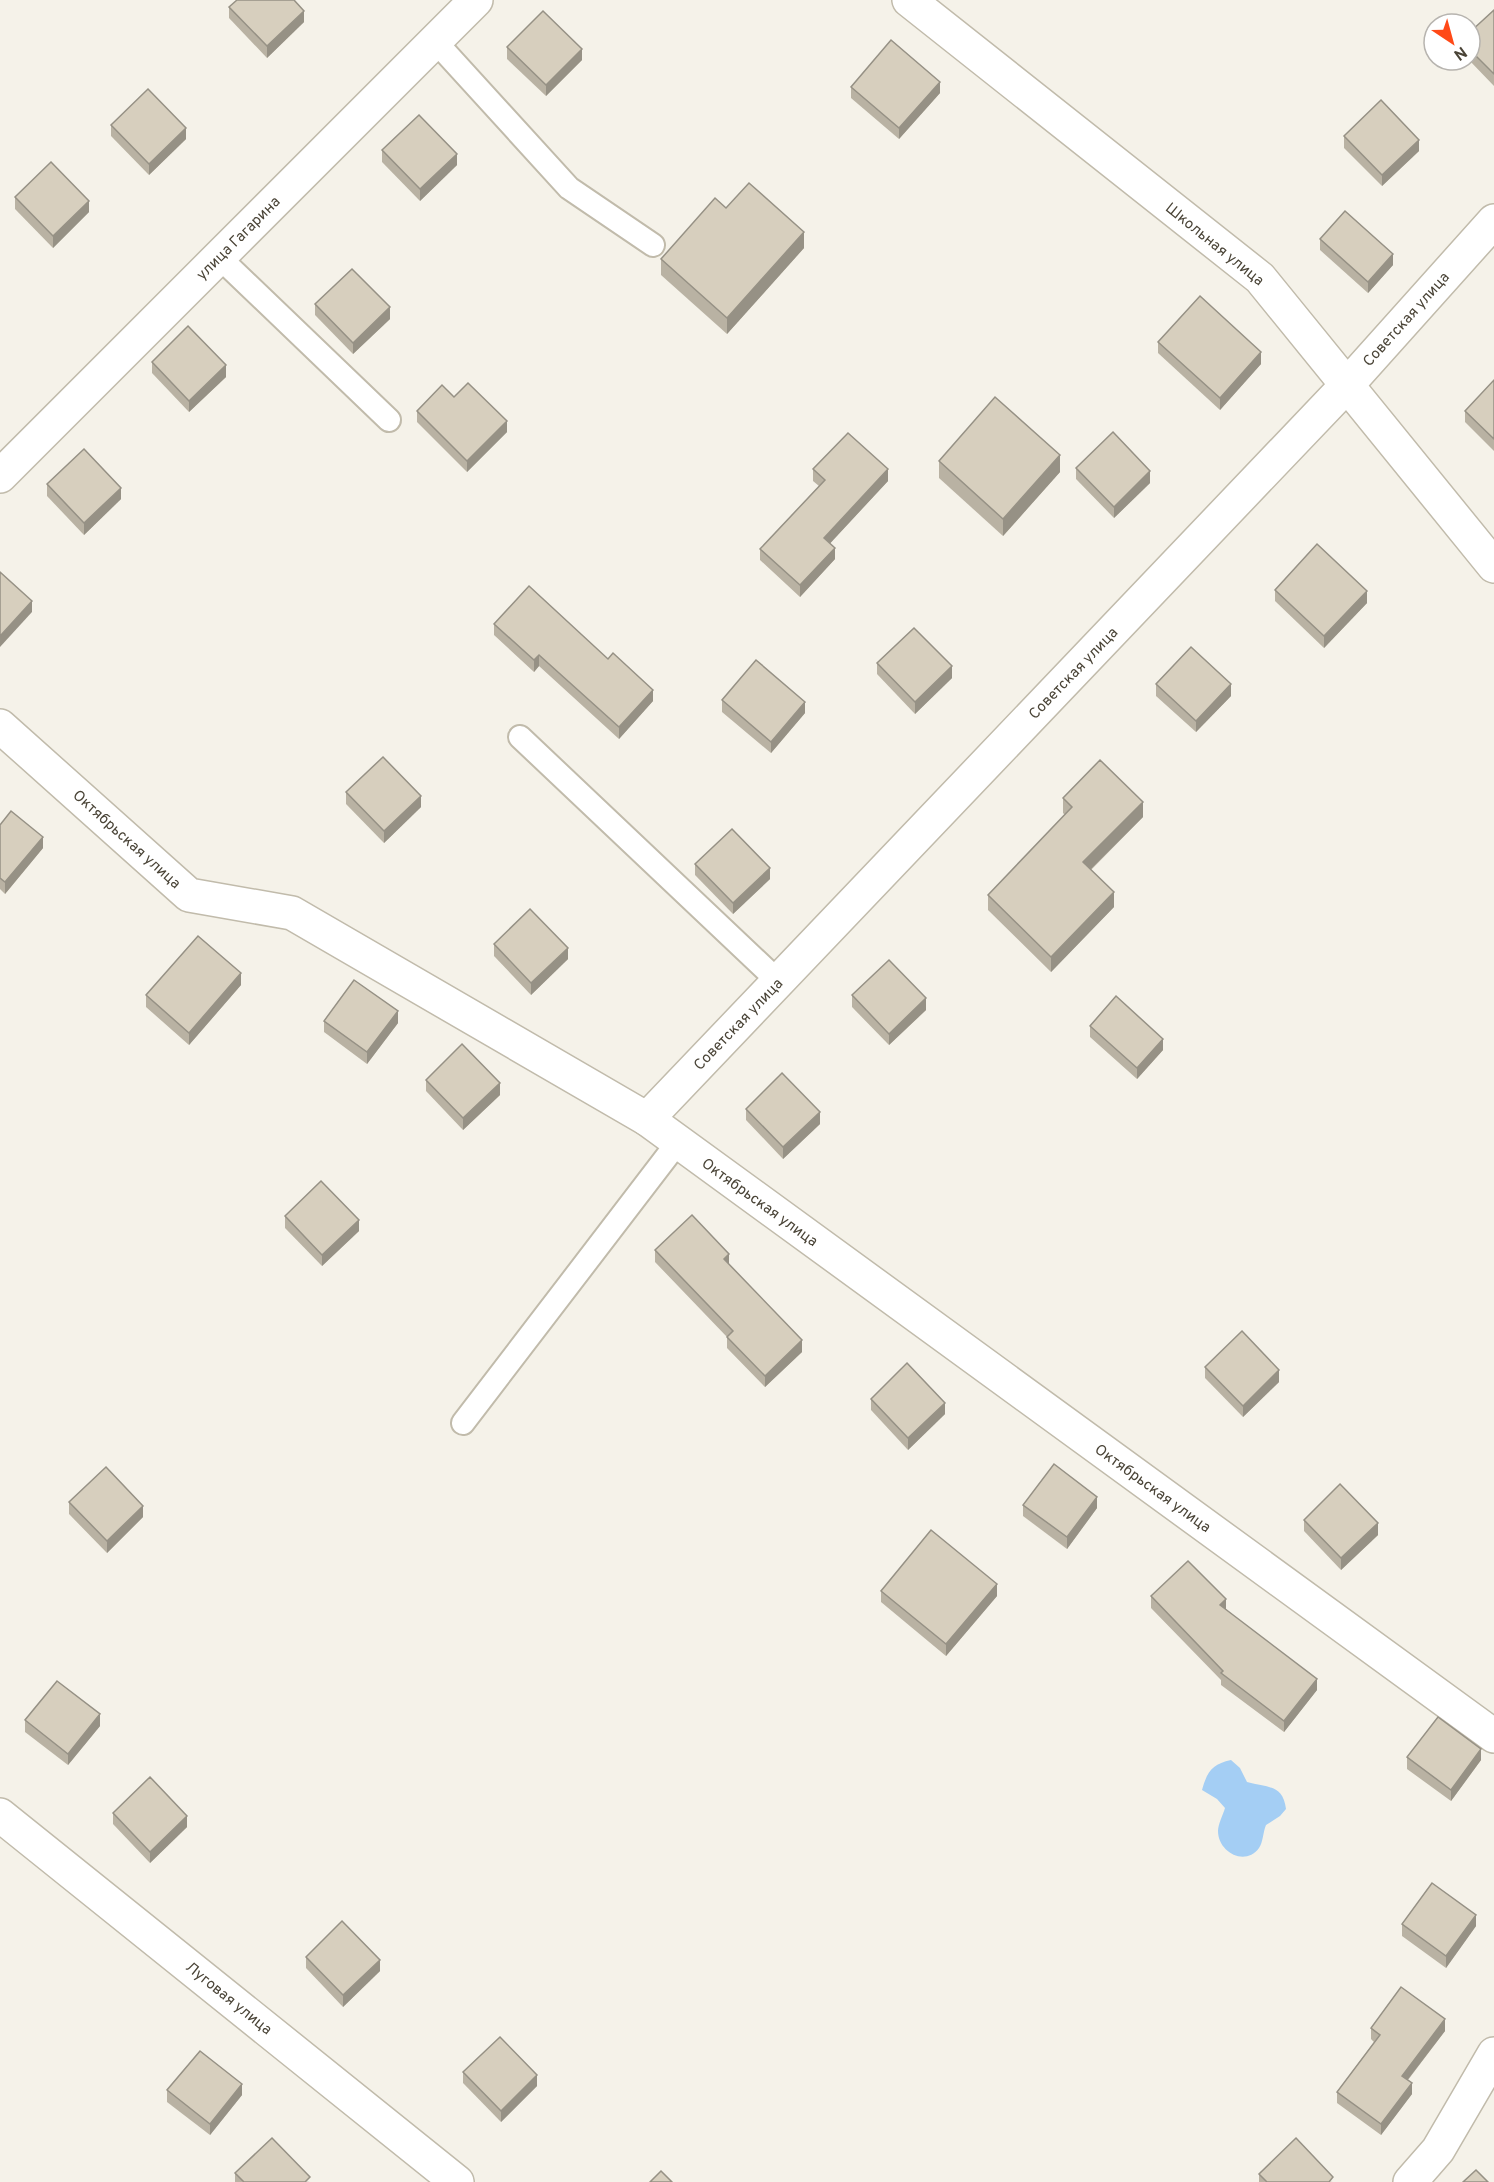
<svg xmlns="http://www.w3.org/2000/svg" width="1494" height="2182" font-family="Overpass,sans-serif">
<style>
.water{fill:#a4cef4}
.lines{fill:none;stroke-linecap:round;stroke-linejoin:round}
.service-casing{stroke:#c1bbab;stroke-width:26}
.minor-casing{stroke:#c1bbab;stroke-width:36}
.service{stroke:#fff;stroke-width:22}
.minor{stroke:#fff;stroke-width:33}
.wall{fill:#b9b2a3}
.shaded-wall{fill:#969185}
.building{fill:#d7cfbe;stroke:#969185;stroke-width:1.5}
.labels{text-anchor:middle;stroke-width:6;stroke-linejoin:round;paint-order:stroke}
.street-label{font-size:15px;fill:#4a4437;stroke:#fff}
</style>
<rect width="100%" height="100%" fill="#f5f2e9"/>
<path class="water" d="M1231,1760L1240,1768L1247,1782C1268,1788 1283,1784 1286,1809L1280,1816L1266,1825C1263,1832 1263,1843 1259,1848C1245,1867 1218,1852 1218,1831C1218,1824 1223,1815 1225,1808L1217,1799L1202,1790C1207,1772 1212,1764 1231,1760Z"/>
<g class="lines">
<g class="service-casing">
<g id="service">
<path d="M435,41L569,188L653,245"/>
<path d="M219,257L389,420"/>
<path d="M520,737L779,982"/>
<path d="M463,1423L678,1142"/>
</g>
</g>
<g class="minor-casing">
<g id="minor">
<path d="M909,0L1260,278L1494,566"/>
<path d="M0,476L476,0"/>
<path d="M0,726L189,895L292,913L647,1119L1494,1736"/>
<path d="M647,1119L1348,384L1494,221"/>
<path d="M0,1815L457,2182"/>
<path d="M1410,2182L1438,2150L1494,2054"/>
</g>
</g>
<use href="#service" class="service"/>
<use href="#minor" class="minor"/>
</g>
<g class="wall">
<path d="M229,7L304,22L267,58L229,18Z"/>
<path d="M1494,10V86L1469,60H1470V32Z"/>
<path d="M507,47L582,60L546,96L507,59Z"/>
<path d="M851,87L940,93L899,139L851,98Z"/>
<path d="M111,125L186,139L149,175L111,136Z"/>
<path d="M1344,136L1419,151L1382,186L1344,148Z"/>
<path d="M382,150L457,165L420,201L382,162Z"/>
<path d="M15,197L89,212L53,248L15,209Z"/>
<path d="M726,208L804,248L727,334L661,275V259Z"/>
<path d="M1320,239L1393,265L1368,293L1320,250Z"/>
<path d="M315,304L390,319L353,354L315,315Z"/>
<path d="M1158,342L1261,364L1220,410L1158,353Z"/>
<path d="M152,362L226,377L189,412L152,373Z"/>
<path d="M1494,380V451L1465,422V411Z"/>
<path d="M454,397L507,432L467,472L417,422V411Z"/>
<path d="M939,461L1060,472L1003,536L939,478Z"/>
<path d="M1076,468L1150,483L1114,518L1076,479Z"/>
<path d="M813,469L888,481L830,543L835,559L800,597L760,560V549L819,486L813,481Z"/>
<path d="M47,484L121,499L84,535L47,496Z"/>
<path d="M1275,590L1367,603L1324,648L1275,601Z"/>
<path d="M494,624L653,701L619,739L539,666L534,672L494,635Z"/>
<path d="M877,663L952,678L915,714L877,674Z"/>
<path d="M1156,684L1231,696L1196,732L1156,696Z"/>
<path d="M722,700L805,713L771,753L722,712Z"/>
<path d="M346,792L421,807L384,843L346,804Z"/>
<path d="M1063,798L1143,817L1091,870L1114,907L1051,972L988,910V895L1065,815L1063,813Z"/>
<path d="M0,825L43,848L5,894L0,889Z"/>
<path d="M695,864L770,879L733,914L695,875Z"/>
<path d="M494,944L568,959L531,995L494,956Z"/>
<path d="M241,985L189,1045L146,1007V995Z"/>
<path d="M852,995L926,1010L889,1045L852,1007Z"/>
<path d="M324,1021L398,1023L367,1064L324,1032Z"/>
<path d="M1090,1026L1163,1050L1137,1079L1090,1037Z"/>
<path d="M426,1080L500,1095L463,1130L426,1091Z"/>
<path d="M746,1109L820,1124L783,1159L746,1120Z"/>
<path d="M285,1216L359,1231L322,1266L285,1228Z"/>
<path d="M655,1250L729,1265L802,1352L765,1387L727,1348V1337L655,1262Z"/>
<path d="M1205,1367L1279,1382L1243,1417L1205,1378Z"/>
<path d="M871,1399L945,1414L908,1450L871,1410Z"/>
<path d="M69,1502L143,1517L107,1553L69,1514Z"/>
<path d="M1023,1505L1097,1508L1067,1549L1023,1516Z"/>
<path d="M1304,1520L1378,1535L1341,1570L1304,1531Z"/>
<path d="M881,1591L997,1596L946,1656L881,1602Z"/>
<path d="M1151,1596L1226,1609L1317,1690L1284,1732L1221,1685V1680L1151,1608Z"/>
<path d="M25,1720L100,1726L68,1765L25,1732Z"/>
<path d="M1407,1757L1481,1760L1451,1801L1407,1769Z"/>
<path d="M113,1813L187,1827L150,1863L113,1824Z"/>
<path d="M1402,1924L1476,1926L1446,1968L1402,1936Z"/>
<path d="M306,1957L380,1971L343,2007L306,1968Z"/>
<path d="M1371,2028L1445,2031L1408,2080L1412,2094L1381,2135L1337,2103V2092L1374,2042L1371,2039Z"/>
<path d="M463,2072L537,2086L501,2122L463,2083Z"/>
<path d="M167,2090L242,2095L210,2135L167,2102Z"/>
<path d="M235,2173L310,2182H235Z"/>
<path d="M1259,2174L1333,2182H1259Z"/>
</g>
<g class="shaded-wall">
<path d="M304,11V22L267,58V46Z"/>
<path d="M582,49V60L546,96V85Z"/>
<path d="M940,82V93L899,139V128Z"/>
<path d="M186,128V139L149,175V164Z"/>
<path d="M1419,140V151L1382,186V175Z"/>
<path d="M457,154V165L420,201V189Z"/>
<path d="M89,201V212L53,248V236Z"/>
<path d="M804,232V248L727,334V318Z"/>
<path d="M1393,254V265L1368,293V282Z"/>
<path d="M390,307V319L353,354V343Z"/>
<path d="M1261,352V364L1220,410V398Z"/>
<path d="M226,365V377L189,412V401Z"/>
<path d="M507,421V432L467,472V461Z"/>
<path d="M1060,455V472L1003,536V519Z"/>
<path d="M888,469V481L824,550V538Z"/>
<path d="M1150,471V483L1114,518V507Z"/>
<path d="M121,488V499L84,535V523Z"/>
<path d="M835,548V559L800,597V585Z"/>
<path d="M1367,591V603L1324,648V636Z"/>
<path d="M32,601V612L0,647V636Z"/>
<path d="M539,655V666L534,672V660Z"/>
<path d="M952,666V678L915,714V702Z"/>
<path d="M1231,684V696L1196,732V721Z"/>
<path d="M653,690V701L619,739V727Z"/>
<path d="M805,702V713L771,753V742Z"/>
<path d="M421,796V807L384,843V831Z"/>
<path d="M1143,802V817L1083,877V862Z"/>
<path d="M43,837V848L5,894V882Z"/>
<path d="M770,868V879L733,914V903Z"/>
<path d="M1114,892V907L1051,972V957Z"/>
<path d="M568,948V959L531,995V983Z"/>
<path d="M241,973V985L189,1045V1033Z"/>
<path d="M926,998V1010L889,1045V1034Z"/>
<path d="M398,1011V1023L367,1064V1052Z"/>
<path d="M1163,1039V1050L1137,1079V1068Z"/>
<path d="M500,1083V1095L463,1130V1118Z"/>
<path d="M820,1112V1124L783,1159V1147Z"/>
<path d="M359,1220V1231L322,1266V1255Z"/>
<path d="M729,1254V1265L724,1259Z"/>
<path d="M802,1340V1352L765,1387V1376Z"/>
<path d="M1279,1370V1382L1243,1417V1406Z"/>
<path d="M945,1403V1414L908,1450V1438Z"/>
<path d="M1097,1497V1508L1067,1549V1537Z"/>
<path d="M143,1506V1517L107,1553V1541Z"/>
<path d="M1378,1523V1535L1341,1570V1558Z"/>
<path d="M997,1584V1596L946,1656V1644Z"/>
<path d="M1226,1599V1611L1220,1605Z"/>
<path d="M1317,1679V1690L1284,1732V1721Z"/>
<path d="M100,1714V1726L68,1765V1754Z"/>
<path d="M1481,1749V1760L1451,1801V1790Z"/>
<path d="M187,1816V1827L150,1863V1852Z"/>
<path d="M1476,1915V1926L1446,1968V1956Z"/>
<path d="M380,1960V1971L343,2007V1995Z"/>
<path d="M1445,2019V2031L1402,2087V2076Z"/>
<path d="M537,2075V2086L501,2122V2111Z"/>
<path d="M1412,2083V2094L1381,2135V2124Z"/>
<path d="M242,2084V2095L210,2135V2124Z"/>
</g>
<g class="building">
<path d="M237,0H294L304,11L267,46L229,7Z"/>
<path d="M1494,10V74L1470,50V32Z"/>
<path d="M543,11L582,49L546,85L507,47Z"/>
<path d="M891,40L940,82L899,128L851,87Z"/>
<path d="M148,89L186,128L149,164L111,125Z"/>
<path d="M1381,100L1419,140L1382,175L1344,136Z"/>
<path d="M419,115L457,154L420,189L382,150Z"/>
<path d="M51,162L89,201L53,236L15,197Z"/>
<path d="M749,183L804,232L727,318L661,259L715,198L726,208Z"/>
<path d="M1345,211L1393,254L1368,282L1320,239Z"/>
<path d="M352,269L390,307L353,343L315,304Z"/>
<path d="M1200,296L1261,352L1220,398L1158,342Z"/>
<path d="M188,326L226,365L189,401L152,362Z"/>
<path d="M1494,380V439L1465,411Z"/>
<path d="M468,383L507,421L467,461L417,411L442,385L454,397Z"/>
<path d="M995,397L1060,455L1003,519L939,461Z"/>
<path d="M1113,432L1150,471L1114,507L1076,468Z"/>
<path d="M848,433L888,469L824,538L835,548L800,585L760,549L825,480L813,469Z"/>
<path d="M84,449L121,488L84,523L47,484Z"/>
<path d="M1317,544L1367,591L1324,636L1275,590Z"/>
<path d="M0,572L32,601L0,636Z"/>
<path d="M529,586L608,659L613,653L653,690L619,727L539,655L534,660L494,624Z"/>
<path d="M914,628L952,666L915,702L877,663Z"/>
<path d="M1191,647L1231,684L1196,721L1156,684Z"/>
<path d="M756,660L805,702L771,742L722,700Z"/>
<path d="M383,757L421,796L384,831L346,792Z"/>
<path d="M1100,760L1143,802L1083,862L1114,892L1051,957L988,895L1072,807L1063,798Z"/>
<path d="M11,811L43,837L5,882L0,878V825Z"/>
<path d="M732,829L770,868L733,903L695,864Z"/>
<path d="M530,909L568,948L531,983L494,944Z"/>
<path d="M198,936L241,973L189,1033L146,995Z"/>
<path d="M889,960L926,998L889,1034L852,995Z"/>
<path d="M354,980L398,1011L367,1052L324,1021Z"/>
<path d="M1116,996L1163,1039L1137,1068L1090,1026Z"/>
<path d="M462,1044L500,1083L463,1118L426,1080Z"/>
<path d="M782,1073L820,1112L783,1147L746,1109Z"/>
<path d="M321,1181L359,1220L322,1255L285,1216Z"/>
<path d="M692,1215L729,1254L724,1259L802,1340L765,1376L727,1337L733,1331L655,1250Z"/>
<path d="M1242,1331L1279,1370L1243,1406L1205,1367Z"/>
<path d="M907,1363L945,1403L908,1438L871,1399Z"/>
<path d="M1054,1464L1097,1497L1067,1537L1023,1505Z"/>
<path d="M106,1467L143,1506L107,1541L69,1502Z"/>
<path d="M1340,1484L1378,1523L1341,1558L1304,1520Z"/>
<path d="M931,1530L997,1584L946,1644L881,1591Z"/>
<path d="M1188,1561L1226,1599L1220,1605L1317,1679L1284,1721L1221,1673L1223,1671L1151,1596Z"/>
<path d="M57,1681L100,1714L68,1754L25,1720Z"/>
<path d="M1438,1717L1481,1749L1451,1790L1407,1757Z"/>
<path d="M150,1777L187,1816L150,1852L113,1813Z"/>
<path d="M1432,1883L1476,1915L1446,1956L1402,1924Z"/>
<path d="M342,1921L380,1960L343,1995L306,1957Z"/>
<path d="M1401,1987L1445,2019L1402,2076L1412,2083L1381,2124L1337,2092L1380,2035L1371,2028Z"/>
<path d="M500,2037L537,2075L501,2111L463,2072Z"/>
<path d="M200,2051L242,2084L210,2124L167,2090Z"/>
<path d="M272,2138L310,2177L305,2182H244L235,2173Z"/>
<path d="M1296,2138L1333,2177L1329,2182H1267L1259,2174Z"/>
<path d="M1476,2170L1488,2182H1463Z"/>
<path d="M661,2171L672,2182H650Z"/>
</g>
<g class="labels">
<g class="street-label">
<text transform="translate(238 238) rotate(-45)" y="5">улица Гагарина</text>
<text transform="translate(1215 244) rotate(39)" y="5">Школьная улица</text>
<text transform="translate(1406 319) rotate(-48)" y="5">Советская улица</text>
<text transform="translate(1073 673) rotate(-46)" y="5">Советская улица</text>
<text transform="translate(127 839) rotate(42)" y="5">Октябрьская улица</text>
<text transform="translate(738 1024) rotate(-46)" y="5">Советская улица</text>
<text transform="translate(760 1202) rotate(36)" y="5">Октябрьская улица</text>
<text transform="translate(1153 1488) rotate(36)" y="5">Октябрьская улица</text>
<text transform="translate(229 1998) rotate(39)" y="5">Луговая улица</text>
</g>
</g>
<g transform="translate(1452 42) rotate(144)"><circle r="28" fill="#ffffff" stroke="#b7b4af" stroke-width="1.5"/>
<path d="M0-4.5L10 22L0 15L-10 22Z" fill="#ff4917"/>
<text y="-9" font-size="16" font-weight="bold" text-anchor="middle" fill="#4a4437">N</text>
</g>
</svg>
